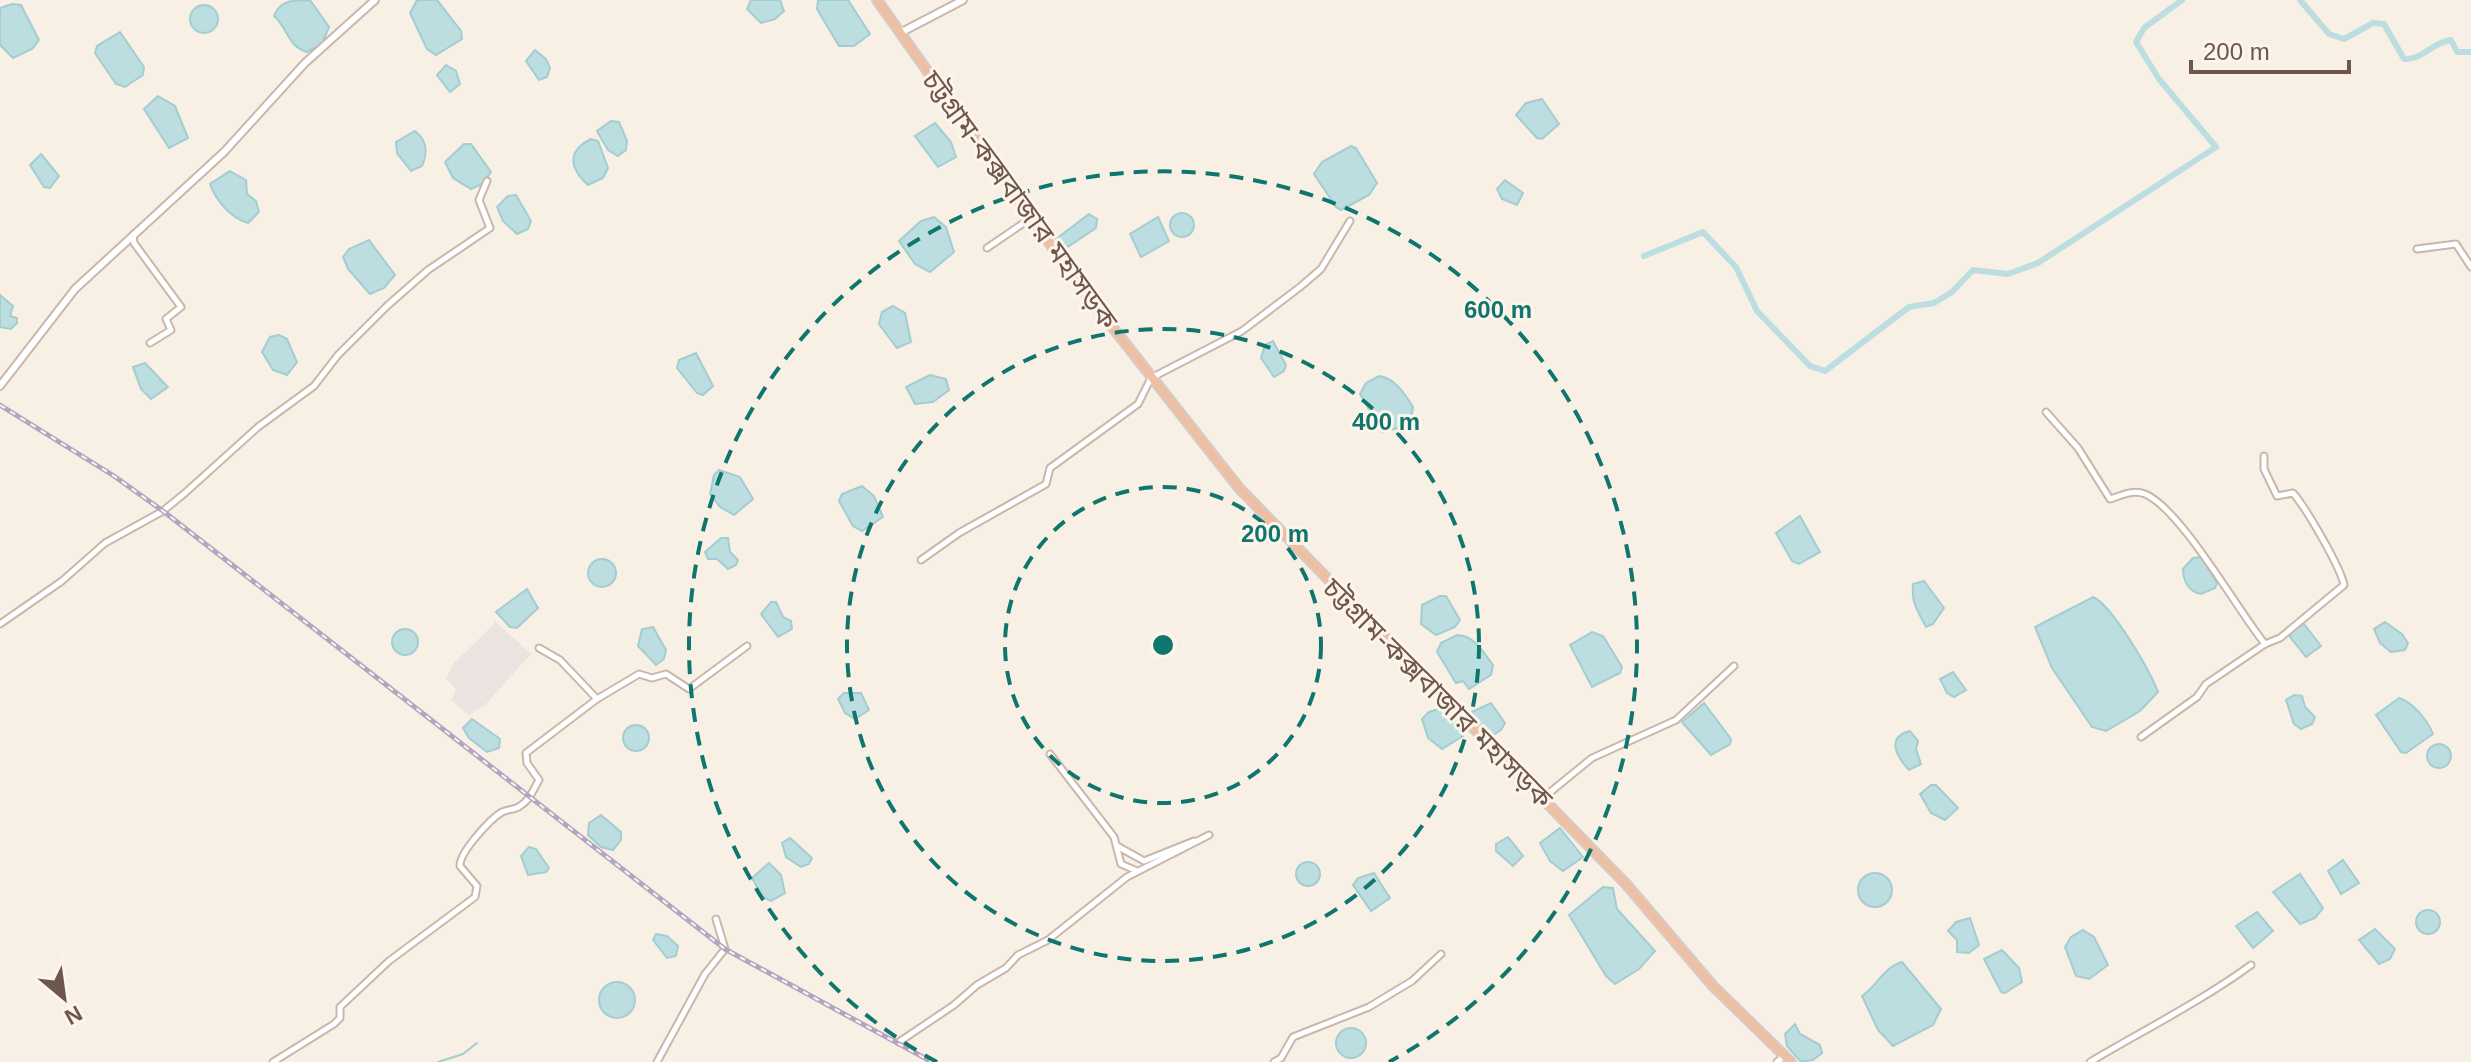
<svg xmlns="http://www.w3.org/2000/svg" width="2471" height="1062" font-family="Helvetica,'Noto Sans Bengali',sans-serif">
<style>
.industrial{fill:#eae3df}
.water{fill:#bcdee0;stroke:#a3cdd1;stroke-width:2}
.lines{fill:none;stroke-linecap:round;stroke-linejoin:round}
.stream{stroke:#a3cdd1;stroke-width:2}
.canal{stroke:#bcdee0;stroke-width:6}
.minor-casing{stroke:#c9b7ac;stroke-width:9}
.tertiary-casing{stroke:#c9b7ac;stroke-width:10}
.trunk-casing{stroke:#d4ccca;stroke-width:12}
.minor{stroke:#fff;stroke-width:5}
.tertiary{stroke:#fff;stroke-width:6}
.trunk{stroke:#efbfa4;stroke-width:8}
.rail-casing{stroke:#b2a5c1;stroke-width:5}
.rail{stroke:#fdf4ea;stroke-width:2;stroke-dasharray:6;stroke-linecap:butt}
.ring{fill:none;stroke:#0f766e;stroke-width:4;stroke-dasharray:14 10}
.labels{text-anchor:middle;stroke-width:6;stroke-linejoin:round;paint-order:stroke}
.street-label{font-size:28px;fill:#6f564d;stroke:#fdf4ea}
.centre{fill:#0f766e;stroke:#fdf4ea;stroke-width:4}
.ring-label{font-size:24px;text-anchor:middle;font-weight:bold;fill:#0f766e;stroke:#fdf4ea;stroke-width:6;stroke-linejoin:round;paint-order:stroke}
</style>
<rect width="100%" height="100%" fill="#f9f0e5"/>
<path class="industrial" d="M494,620L531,654L485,705L469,715L451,700L456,690L446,678L454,663L493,625Z"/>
<g class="water">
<path d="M310,0L329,27L322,44L307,52C288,47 288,28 274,16C280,0 293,0 310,0Z"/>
<path d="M417,0H437L461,31L462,39L436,55L427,49L410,13Z"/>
<path d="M751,0H780L784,11L775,19L761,23L747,9Z"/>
<path d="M818,0H848L870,34L854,46H839L817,9Z"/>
<path d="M12,4L21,5L39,40L32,49L13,58L0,45V8Z"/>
<circle cx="204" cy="19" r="14"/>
<path d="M120,32L144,67L143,75L125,87L116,84L95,53L97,46Z"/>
<path d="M535,50L546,59L550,68L547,77L539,80L526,61Z"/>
<path d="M446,65L456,71L460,84L450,92L437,75Z"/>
<path d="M158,96L175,106L188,138L169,148L144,109Z"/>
<path d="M1542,99L1559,124L1542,139L1537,138L1516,115L1526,103Z"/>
<path d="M611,121L619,122L627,141L626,150L618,156L608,150L597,131Z"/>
<path d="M935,123L951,142L956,157L938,167L915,136Z"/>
<path d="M415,131C427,140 428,153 422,166L411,171L397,153L396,142Z"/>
<path d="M591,139L598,141L608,168L603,178L588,185C569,168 567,151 591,139Z"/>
<path d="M464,144H471L491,172L482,184L471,189L453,178L445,162Z"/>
<path d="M1351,146L1356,148L1377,183L1369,195L1341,210L1336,207L1314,174L1322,162Z"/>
<path d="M41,154L59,176L50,188L44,187L30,165Z"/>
<path d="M230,171L246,180L247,194L256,201L259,212L248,223C231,218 216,201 210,184Z"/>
<path d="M1505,180L1523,193L1517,205L1502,199L1497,189Z"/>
<path d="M516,195L531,221L528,229L517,234L503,221L497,207L508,196Z"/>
<circle cx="1182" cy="225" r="12"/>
<path d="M1089,214L1097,219L1096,228L1063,250L1056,239Z"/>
<path d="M934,217L946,227L954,252L930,272L915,264L899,241L921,221Z"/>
<path d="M1158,217L1169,241L1141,257L1130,234Z"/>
<path d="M369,240L395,275L384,288L370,294L348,269L343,257L349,249Z"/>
<path d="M0,295L13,306L10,316L17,318V323L11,329L0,327Z"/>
<path d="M893,306L905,313L911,342L897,348L879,324L882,312Z"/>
<path d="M279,335L287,339L297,362L287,375L273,370L262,352L270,337Z"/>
<path d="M1273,341L1286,365L1284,371L1274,377L1261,358L1265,345Z"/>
<path d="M696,353L713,386L703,395L697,393L677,368L679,360Z"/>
<path d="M145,363L168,387L151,399L141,389L133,367Z"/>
<path d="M930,375L946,379L949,390L933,402L915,404L906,387Z"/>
<path d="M1379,376C1395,378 1405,394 1413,407L1410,425L1382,432L1360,394L1366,383Z"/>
<path d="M719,470L740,477L753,499L734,515L720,507L710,494L714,475Z"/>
<path d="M862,486L874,496L883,517L862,531L853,526L839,501L842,494Z"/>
<path d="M1800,516L1820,552L1799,564L1792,561L1776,533Z"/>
<path d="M721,538H728L730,552L738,560L736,565L728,569L717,559H708L705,552Z"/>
<path d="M2201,557L2217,583L2215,588L2201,594C2189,592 2183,581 2183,569L2193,558Z"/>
<circle cx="602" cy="573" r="14"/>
<path d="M1924,581L1944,608L1933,624L1926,627C1918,611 1911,603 1913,584Z"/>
<path d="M527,589L538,608L517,628L510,627L496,612Z"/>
<path d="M1440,596H1446L1460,620L1455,627L1436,635L1421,624L1422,605Z"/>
<path d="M2093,597C2112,605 2150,671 2158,692L2140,711L2106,731L2092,727L2052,668L2035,627Z"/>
<path d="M771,602H776L783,617L791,621L792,629L778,637L761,614Z"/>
<path d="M2385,622L2402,634L2408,643L2405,650L2391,652L2380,643L2374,629Z"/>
<path d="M2304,624L2321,646L2306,657L2290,637L2291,632Z"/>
<path d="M653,627L666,650L664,659L656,665L638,646L642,629Z"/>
<circle cx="405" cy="642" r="13"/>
<path d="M1592,632L1603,636L1622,667L1620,673L1592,687L1570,645Z"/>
<path d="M1457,635C1474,635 1484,653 1493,665L1491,675L1469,689L1463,681L1456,683L1437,652L1441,643Z"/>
<path d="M1953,672L1966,690L1954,697L1947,693L1940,679Z"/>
<path d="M844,693H861L869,710L855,719L845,713L838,699Z"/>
<path d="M2294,695L2302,696L2305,707L2315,717L2312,724L2301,729L2294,724L2286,700Z"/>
<path d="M2399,698C2413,702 2428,721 2433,734L2406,753L2401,752L2376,715Z"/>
<path d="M1491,703L1505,723L1501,730L1490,737L1472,716V712Z"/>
<path d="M1704,703L1731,739L1730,744L1711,755L1682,722Z"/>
<path d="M1442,708L1461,726L1463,736L1442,749L1428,738L1422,719L1429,712Z"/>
<path d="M472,719L500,739L499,748L487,752L469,738L463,728Z"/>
<circle cx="636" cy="738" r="13"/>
<path d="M1910,731L1918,741L1916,749L1921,764L1909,770C1896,756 1886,737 1910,731Z"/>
<circle cx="2439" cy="756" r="12"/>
<path d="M1931,785H1936L1958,808L1945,820L1931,813L1920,794Z"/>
<path d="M601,815L621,832V840L613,850L601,847L588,835L589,823Z"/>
<path d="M1560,828L1583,857L1563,871L1550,861L1540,843Z"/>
<path d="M1508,837L1523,856L1513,866L1496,851V844Z"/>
<path d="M790,838L812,858L809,864L801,867L786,857L782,843Z"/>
<path d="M529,847L536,849L549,868L546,872L528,875L521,856Z"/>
<path d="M2343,860L2359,883L2341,894L2328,871Z"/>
<circle cx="1308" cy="874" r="12"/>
<path d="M769,863L781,875L785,893L771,901L762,896L752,878Z"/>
<circle cx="1875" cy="890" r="17"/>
<path d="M1374,873L1390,898L1371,911L1353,885L1358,878Z"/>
<path d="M2300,874L2323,908L2315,918L2300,924L2273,892Z"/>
<path d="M1603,887L1613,888L1617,909L1655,951L1639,969L1615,984L1606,976L1569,915Z"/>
<circle cx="2428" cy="922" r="12"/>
<path d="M2257,912L2273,931L2253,948L2236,926Z"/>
<path d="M1970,918L1979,945L1969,953L1957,952V940L1948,931L1956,922Z"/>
<path d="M2375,929L2395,949L2390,959L2379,964L2359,940Z"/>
<path d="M2083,930L2094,937L2108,965L2089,979L2076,976L2065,947L2071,937Z"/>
<path d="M656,934L667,936L678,946L676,956L667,958L653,940Z"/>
<path d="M2002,950L2019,968L2022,982L2005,993L2001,992L1984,959Z"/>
<path d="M1902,962L1941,1009L1933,1025L1893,1046L1878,1030L1862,996C1877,986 1884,967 1902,962Z"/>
<circle cx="617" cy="1000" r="18"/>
<path d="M1795,1024L1800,1034L1820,1045L1822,1053L1813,1060L1801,1062L1787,1046L1785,1034Z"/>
<circle cx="1351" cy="1043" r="15"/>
</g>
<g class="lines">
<path class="stream" d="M438,1062L463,1054L477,1043"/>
<g class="canal">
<path d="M2300,0L2329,34L2344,39L2373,23L2384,24L2404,59C2422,60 2433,42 2451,40L2457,52H2471"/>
<path d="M1644,256L1703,232L1736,267L1757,311L1810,366L1825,371L1909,307L1934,303L1952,292L1973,270L2008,274L2038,263L2216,147L2159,79L2136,42L2144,28L2182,0"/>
</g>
<g class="minor-casing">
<g id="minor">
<path d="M133,235L134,243L181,307L166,319L171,330L150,343"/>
<path d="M987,248L1031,218"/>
<path d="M2417,249L2456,244L2471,267"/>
<path d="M2046,412L2078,448L2110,499C2121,496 2132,489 2145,494C2181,509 2238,611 2265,644"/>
<path d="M921,560L959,533L1046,484L1050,468L1138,404L1151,378L1242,331L1300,287L1321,269L1350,221"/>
<path d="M0,624L62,581L105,543L163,511L185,493L258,427L314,386L338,355L387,306L428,270L490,228L479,200L487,181"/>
<path d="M539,648L560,660L597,699L639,674L652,678L666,674L689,689L747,646"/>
<path d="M2141,737L2197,697L2206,684L2265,644L2280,638L2344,585C2340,566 2306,508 2293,493L2277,496L2264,469V456"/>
<path d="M1050,754L1114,837L1121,864L1137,871"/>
<path d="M1543,798L1592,758L1676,720L1734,666"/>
<path d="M1117,846L1144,861L1194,841"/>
<path d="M899,1042L954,1005L977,985L1006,968L1018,955L1048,940L1127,877L1209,835"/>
<path d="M273,1062L334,1024L340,1018V1007L389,961L475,897L477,886L460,866C459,853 490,819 502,812C508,809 515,810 520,806C530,800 533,790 539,780L527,763L526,753L597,699"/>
<path d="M657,1062L705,974L725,949L716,919"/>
<path d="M1274,1062L1281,1058L1293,1037L1369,1007L1412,981L1441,954"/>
<path d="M1777,1062L1784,1056"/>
<path d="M2090,1062C2144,1030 2200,1002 2251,965"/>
</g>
</g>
<g class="tertiary-casing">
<g id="tertiary">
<path d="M900,33L963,0"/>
<path d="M0,386L75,289L224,152L305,63L375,0"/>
</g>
</g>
<g class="trunk-casing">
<path id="trunk" d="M877,0L1077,282L1239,488L1626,884L1713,986L1791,1062"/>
</g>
<use href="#minor" class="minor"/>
<use href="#tertiary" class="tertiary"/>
<use href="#trunk" class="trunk"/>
<g class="rail-casing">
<path id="rail" d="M0,405L114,476L163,511L725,949L932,1062"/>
</g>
<use href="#rail" class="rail"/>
</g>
<g class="ring">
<circle cx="1163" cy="645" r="158"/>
<circle cx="1163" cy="645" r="316"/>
<path d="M937 1062A474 474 0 1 1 1389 1062"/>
</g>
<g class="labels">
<g class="street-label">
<text transform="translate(1020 200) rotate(54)" y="10">চট্টগ্রাম-কক্সবাজার মহাসড়ক</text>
<text transform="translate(1438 693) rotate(45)" y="10">চট্টগ্রাম-কক্সবাজার মহাসড়ক</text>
</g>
</g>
<circle cx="1163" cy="645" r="12" class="centre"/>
<g class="ring-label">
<text x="1498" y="318">600 m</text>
<text x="1386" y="430">400 m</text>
<text x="1275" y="542">200 m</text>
</g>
<g transform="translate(64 998) rotate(151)" stroke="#fdf4ea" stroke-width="6" paint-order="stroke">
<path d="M0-6L14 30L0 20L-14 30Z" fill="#6f564d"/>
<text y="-12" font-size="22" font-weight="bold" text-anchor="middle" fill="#6f564d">N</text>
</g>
<path d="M2191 60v12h158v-12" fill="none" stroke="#6f564d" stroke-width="4"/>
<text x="2203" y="60" font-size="24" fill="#6f564d" stroke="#fdf4ea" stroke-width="6" paint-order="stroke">200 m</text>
</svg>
